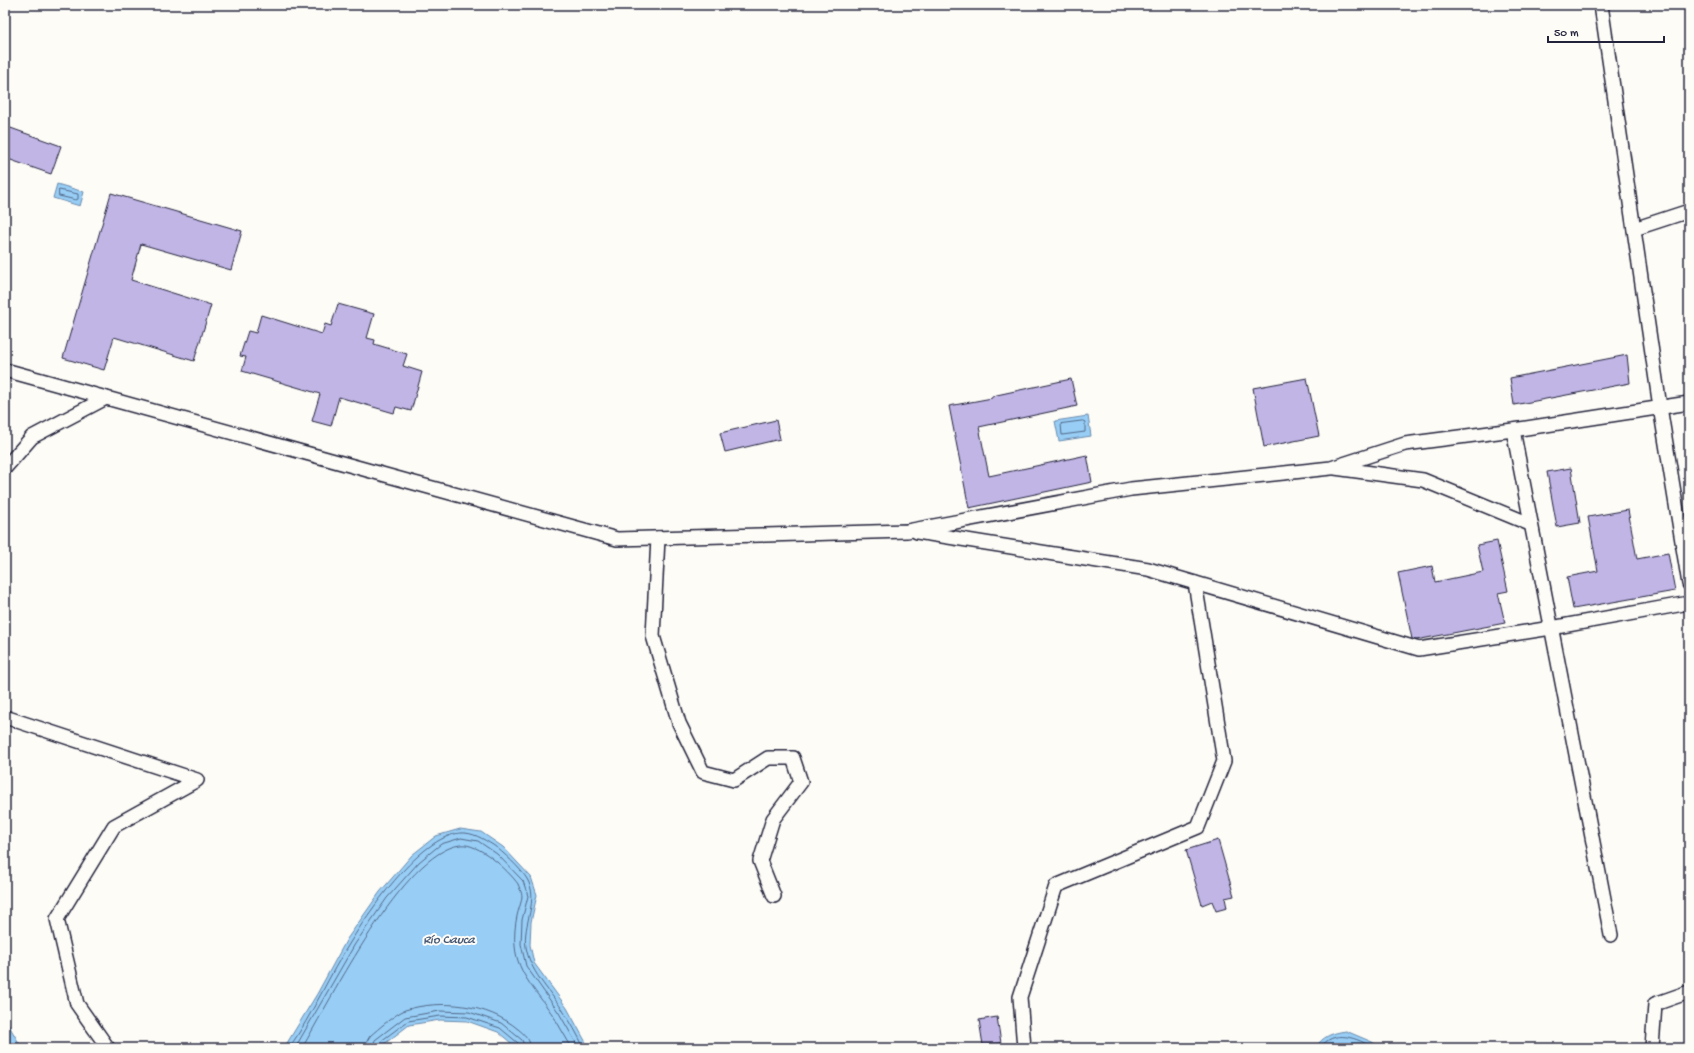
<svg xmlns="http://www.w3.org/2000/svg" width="1694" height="1053" font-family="'Gochi Hand',sans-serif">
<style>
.water{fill:#98cef6;stroke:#6989ab}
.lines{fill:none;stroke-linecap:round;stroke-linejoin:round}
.shore{stroke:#516786;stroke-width:1}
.building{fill:#c1b5e6;stroke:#22223b}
.minor-casing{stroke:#22223b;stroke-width:16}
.minor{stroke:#fdfcf7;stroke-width:13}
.labels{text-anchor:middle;stroke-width:4;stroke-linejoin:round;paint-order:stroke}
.water-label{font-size:13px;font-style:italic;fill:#455673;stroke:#fdfcf7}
</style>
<rect width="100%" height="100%" fill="#fdfcf7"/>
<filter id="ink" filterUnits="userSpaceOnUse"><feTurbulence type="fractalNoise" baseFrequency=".025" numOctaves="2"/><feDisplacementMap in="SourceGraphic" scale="8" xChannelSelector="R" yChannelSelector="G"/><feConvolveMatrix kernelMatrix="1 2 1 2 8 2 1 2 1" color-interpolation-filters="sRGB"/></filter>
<g filter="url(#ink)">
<g class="water">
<path d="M57,184L84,192L80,206L53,198Z"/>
<path d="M1088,416L1091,436L1059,441L1055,421Z"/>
<path d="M460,829L481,832L503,847L531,877L537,895L531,922L530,945L534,963L567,1008L589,1048H517L498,1032L467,1021L440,1020L409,1025L379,1048H284L317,994L347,939L380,892L412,855L436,836Z"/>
<path d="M5,1019L22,1048H5Z"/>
<path d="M1346,1031L1372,1042L1381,1048H1315C1323,1036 1332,1033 1346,1031Z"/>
</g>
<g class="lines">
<g class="shore">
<path d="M59,190L78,194V199L76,200L59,196Z"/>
<path d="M1083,421L1085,422V432L1062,435L1061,424Z"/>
<path d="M289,1048C313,1014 329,975 351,941C371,909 420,837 460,833C473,832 483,839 493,845C502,851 522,870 527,879C540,900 522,924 526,947C530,971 548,989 562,1009C570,1021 578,1035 584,1048"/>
<path d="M295,1048L355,944L387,898L419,862L441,844L461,838L478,841L497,854L523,881L528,896L522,920L521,944L526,966L559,1013L579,1048"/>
<path d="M302,1048C331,1000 403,853 460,845C478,842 508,870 518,884C519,887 522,893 522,896C522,902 518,910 517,916C515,925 514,937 515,946C517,974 539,994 554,1017C560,1027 566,1038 572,1048"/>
<path d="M366,1048L367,1041L370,1036C378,1029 395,1014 405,1010C441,999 488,1004 518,1029C524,1034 530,1039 531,1048"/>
<path d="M372,1048L375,1040L405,1017L440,1011L469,1012L501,1023L522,1040L525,1048"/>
<path d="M377,1048V1045L381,1041L408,1021L440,1016L467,1017L500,1028L518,1043L519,1048"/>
<path d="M1320,1048C1334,1028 1357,1038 1374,1048"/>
</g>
</g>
<g class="building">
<path d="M5,126L61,146L51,174L5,158Z"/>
<path d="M111,193L242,231L231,270L141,244L131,280L211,305L194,361L114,337L104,370L63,358Z"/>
<path d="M338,304L374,314L367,338L375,340L374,344L407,354L403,366L422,372L411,411L396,407L394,413L339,397L331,426L312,421L320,394L242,371L246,357L240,356L248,331L256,333L261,315L322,334L325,324L331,326Z"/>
<path d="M1627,355L1630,383L1514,405L1510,378Z"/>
<path d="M1307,378L1319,436L1264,447L1253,388Z"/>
<path d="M1071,379L1077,406L979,427L989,476L1087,455L1092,482L969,508L949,406L992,398V396Z"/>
<path d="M776,420L780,439L725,452L720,433Z"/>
<path d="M1571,468L1580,523L1557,527L1547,472Z"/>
<path d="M1628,510L1637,559L1668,553L1675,591L1573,609L1567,577L1598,571L1588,517Z"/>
<path d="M1497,541L1508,591L1498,593L1505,623L1416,640L1412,639L1398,573L1432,566L1435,582L1483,572L1477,545Z"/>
<path d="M1218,840L1234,896L1225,898L1227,908L1216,911L1212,901L1202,905L1186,850Z"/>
<path d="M997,1017L1001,1043L983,1045L979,1020Z"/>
</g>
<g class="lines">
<g class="minor-casing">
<g id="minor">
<path d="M1601,5L1660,407L1689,584"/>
<path d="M1634,229L1689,211"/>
<path d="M5,370L617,539L907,531L1131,489L1331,468L1405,444L1513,430L1689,403"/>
<path d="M1513,430L1611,935"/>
<path d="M5,468L32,437L106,398"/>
<path d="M1335,468L1423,480L1530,524"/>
<path d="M917,532L1148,569L1419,649L1551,628L1689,603"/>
<path d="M658,538L653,636L679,723L703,772L734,780L768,758H793L801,782L773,819L760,861L774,896"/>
<path d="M5,717L197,780L114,826L57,919L77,1004L108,1048"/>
<path d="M1024,1048L1020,997L1056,886L1198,827L1224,761L1195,583"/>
<path d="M1652,1048L1655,1004L1689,992"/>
</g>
</g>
<use href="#minor" class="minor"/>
</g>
</g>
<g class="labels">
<g class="water-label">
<text x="449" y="943">Río Cauca</text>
</g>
</g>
<rect width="1694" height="1053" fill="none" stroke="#fdfcf7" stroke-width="20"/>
<rect x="10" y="10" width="1674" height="1033" fill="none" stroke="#22223b" stroke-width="1.5" filter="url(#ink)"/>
<path d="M1548 36v6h116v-6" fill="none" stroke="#22223b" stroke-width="2"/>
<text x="1554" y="36" font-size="12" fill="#22223b" stroke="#fdfcf7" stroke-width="3" paint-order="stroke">50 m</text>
</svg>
